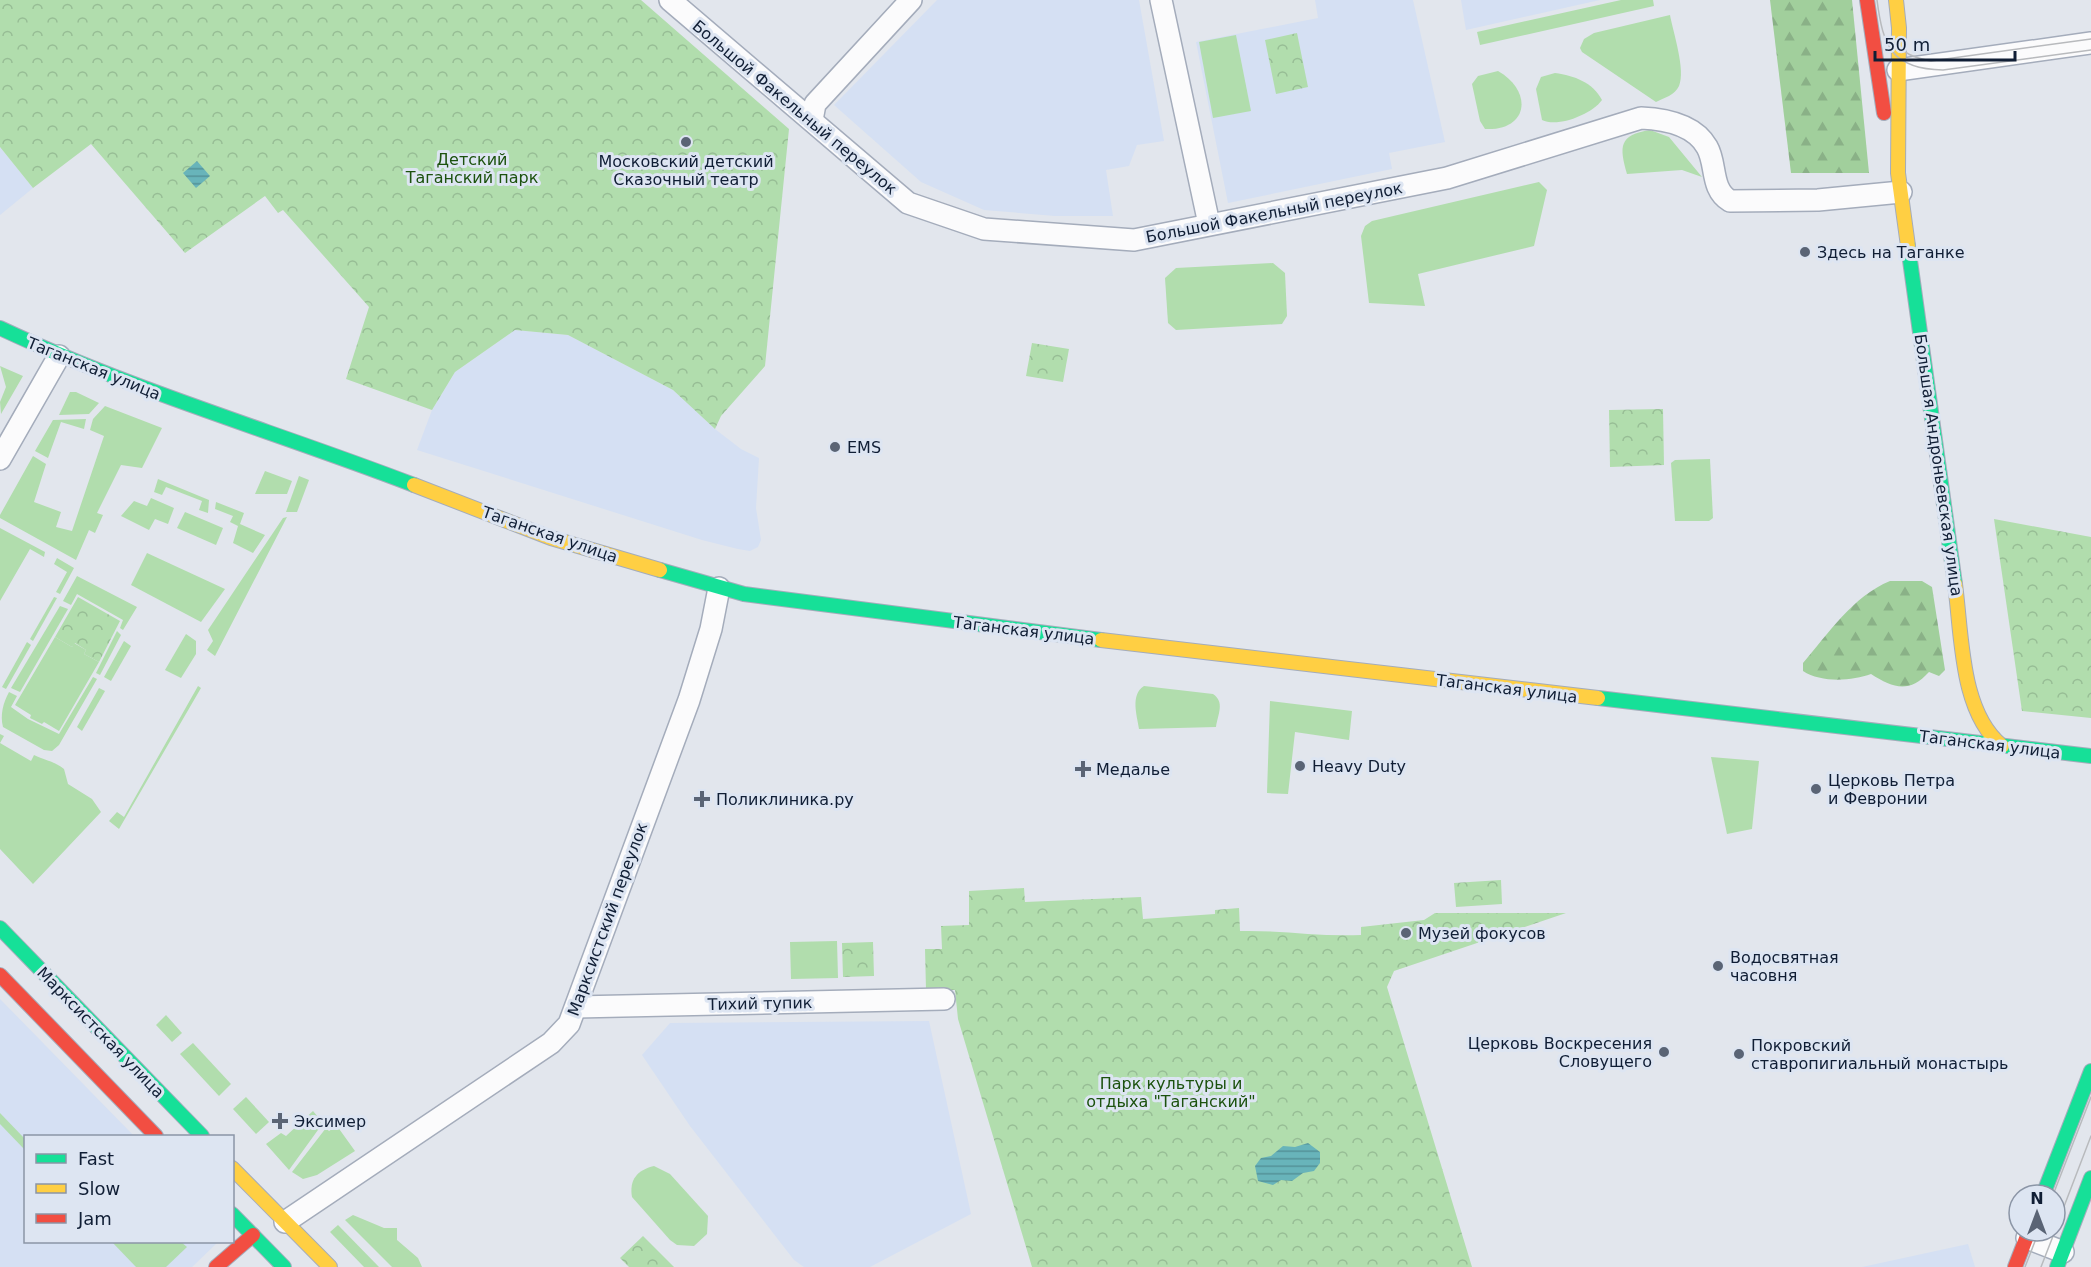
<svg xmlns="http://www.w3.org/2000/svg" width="2091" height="1267" font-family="'DejaVu Sans',sans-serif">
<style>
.built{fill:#d5e0f3}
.green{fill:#b1ddad}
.forest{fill:url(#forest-firs)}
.park{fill:url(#park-crowns)}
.water{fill:url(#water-rules)}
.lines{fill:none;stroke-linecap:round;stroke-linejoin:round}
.street-casing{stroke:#a4acbb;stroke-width:24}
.fast-casing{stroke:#a4acbb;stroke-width:16}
.slow-casing{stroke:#a4acbb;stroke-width:16}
.jam-casing{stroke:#a4acbb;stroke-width:16}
.street{stroke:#fbfbfc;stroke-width:21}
.fast{stroke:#16e098;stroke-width:14}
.slow{stroke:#ffcf43;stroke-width:14}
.jam{stroke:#f24e42;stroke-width:14}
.tram{stroke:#b8babd;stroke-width:1.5}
.poi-dot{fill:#5a6475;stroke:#dde5f2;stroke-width:2}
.labels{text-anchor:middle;stroke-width:6;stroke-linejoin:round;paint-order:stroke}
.street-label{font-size:16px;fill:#101e35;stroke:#dde5f2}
.park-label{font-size:16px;fill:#1c520e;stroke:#dde5f2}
.poi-label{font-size:16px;fill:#101e35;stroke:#dde5f2;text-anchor:start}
</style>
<defs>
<pattern id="forest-firs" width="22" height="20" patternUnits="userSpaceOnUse" patternTransform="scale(1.5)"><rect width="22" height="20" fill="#a1cf9c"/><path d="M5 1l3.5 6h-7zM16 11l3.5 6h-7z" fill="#8ab187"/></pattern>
<pattern id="park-crowns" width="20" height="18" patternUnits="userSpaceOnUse" patternTransform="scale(1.5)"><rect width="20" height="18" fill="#b1ddad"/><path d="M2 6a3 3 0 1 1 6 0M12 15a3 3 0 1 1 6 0" fill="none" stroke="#97bd95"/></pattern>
<pattern id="water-rules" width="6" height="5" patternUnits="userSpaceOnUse" patternTransform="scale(1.5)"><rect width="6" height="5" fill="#68b4ba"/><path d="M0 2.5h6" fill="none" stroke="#549298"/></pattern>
</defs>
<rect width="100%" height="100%" fill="#e2e6ed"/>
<g class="built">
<path d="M937,0H1139L1164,141L1137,145L1129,166L1106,170L1113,216H1055L984,210L921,182L834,105Z"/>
<path d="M1315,0H1413L1445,142L1389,153L1392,169L1228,203L1196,42L1318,18Z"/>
<path d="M1461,0H1600L1466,30Z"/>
<path d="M0,147L33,188L0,215Z"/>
<path d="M515,330L568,335L673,390L715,429L741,449L759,458L756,508L761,540L758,547L750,551L738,549L702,540L417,450L432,410L455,372Z"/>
<path d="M0,999L134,1136H26V1242H218L192,1267H0Z"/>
<path d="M929,1021L971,1214L870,1267H804L794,1260L690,1126L642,1055L670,1023Z"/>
<path d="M1968,1244L1975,1267H1862Z"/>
</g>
<g class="green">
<path d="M1621,0H1653L1654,6L1480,45L1477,32Z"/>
<path d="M1670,15C1673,32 1686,70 1679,86C1675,95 1664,98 1656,102L1582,52L1580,48L1584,39L1594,33Z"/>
<path d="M1236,35L1251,111L1213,118L1199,42Z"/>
<path d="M1498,71C1534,92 1528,131 1485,129L1480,121L1472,84L1478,76Z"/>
<path d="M1555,73C1575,76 1592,82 1602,100C1592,114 1558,128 1542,120L1536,89L1541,77Z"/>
<path d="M1650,130L1669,137L1702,177L1682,170L1627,174C1619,146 1619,135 1650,130Z"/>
<path d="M1539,182L1547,190L1534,246L1418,274L1425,306L1369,303L1361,236L1365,226L1372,221Z"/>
<path d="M1273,263L1285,273L1287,316L1282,324L1176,330L1168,323L1165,278L1176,268Z"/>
<path d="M0,366L23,376L1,414L0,402L6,387Z"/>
<path d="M70,392H76L99,403L89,414L59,415Z"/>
<path d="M105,406L162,428L142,468L121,465L97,513L103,515L95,533L89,530L76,560L0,518V515L33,456L46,464L34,502L61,512L56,527L72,531L104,436L90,430L93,419Z"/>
<path d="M86,419L84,429L61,422L48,458L35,451L53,420Z"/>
<path d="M1710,459L1713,518L1709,521H1675L1671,463L1675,460Z"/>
<path d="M265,471L292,481L287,494H255Z"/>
<path d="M299,476L309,480L297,512H286Z"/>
<path d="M158,479L209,500L208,513L199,510L202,501L166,487L162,495L154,492Z"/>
<path d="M151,498L174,508L168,524L155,519L149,530L121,516L134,501L147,506Z"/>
<path d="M216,502L244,513L240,524L265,535L253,553L233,543L238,526L230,522L233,516L215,509Z"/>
<path d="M185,512L223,528L216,545L177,528Z"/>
<path d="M287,517L215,656L207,650L213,641L208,630L283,518Z"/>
<path d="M0,528L45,552L44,557L30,549L0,601Z"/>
<path d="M147,553L225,589L201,622L131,585Z"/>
<path d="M57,558L74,568L60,594L56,592L67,572L54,564Z"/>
<path d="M77,576L137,607L123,630L120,628L123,620L77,594L71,605L63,601Z"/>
<path d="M54,597L57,598L33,641L30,639Z"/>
<path d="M60,606L68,609L20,692L11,688Z"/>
<path d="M117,631L121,635L100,675L96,673Z"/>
<path d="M186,634L196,641V654L181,678L165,670Z"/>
<path d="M55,637L72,647L74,643L86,650L84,654L99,662L59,731L44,722L42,724L30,718L31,715L15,705Z"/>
<path d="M124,641L131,646L111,681L104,677Z"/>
<path d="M27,642L31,645L6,689L2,687Z"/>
<path d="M93,677L97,679L59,745L52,751L44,750L3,727C0,715 3,703 9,692L17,696L11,707L28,719L59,734Z"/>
<path d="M198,686L201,688L119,829L109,821L117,812L124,817Z"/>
<path d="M1144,686L1213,694C1225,702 1218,714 1216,727L1139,729C1137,715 1130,695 1144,686Z"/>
<path d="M99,688L105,691L82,731L77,727Z"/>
<path d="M1270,701L1352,711L1349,740L1295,732L1288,794L1267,793Z"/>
<path d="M0,734L4,736L0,743L31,761L34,755C46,761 52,760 64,769L68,784L92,799L101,812L33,884L0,849Z"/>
<path d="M1711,757L1759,761L1752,829L1727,834Z"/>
<path d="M837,941L838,978L791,979L790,942Z"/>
<path d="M166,1015L182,1033L172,1042L156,1025Z"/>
<path d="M193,1043L231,1084L219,1096L180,1054Z"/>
<path d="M246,1097L269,1122L256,1134L233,1109Z"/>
<path d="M313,1111L323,1123L289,1170L266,1144L281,1133L286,1136Z"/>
<path d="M0,1113L25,1139V1150L0,1124Z"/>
<path d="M337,1126L355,1151L317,1175L303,1179L292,1172L326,1128L329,1131Z"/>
<path d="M654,1166L670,1174L708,1216L707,1234L694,1246L677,1245L670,1240L632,1197C629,1180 637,1170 654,1166Z"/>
<path d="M353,1215L384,1228H397V1240L418,1258L422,1267H392L345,1220Z"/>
<path d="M338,1225L379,1267H364L330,1232Z"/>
<path d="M112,1242H181L187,1247L166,1267H136Z"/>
</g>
<g class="forest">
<path d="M1770,0H1852L1869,173H1791Z"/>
<path d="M1890,581H1922L1932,587L1945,670L1939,676L1929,672C1909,694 1893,688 1871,674C1852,681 1821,683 1803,671V663C1828,634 1853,596 1890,581Z"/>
</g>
<g class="park">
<path d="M0,0H641L789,129L765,366L721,416L715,429L673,390L568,335L515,330L455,372L432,410L346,379L369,307L283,210L278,213L265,196L185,253L91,144L33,188L0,147Z"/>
<path d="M1297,33L1308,87L1276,94L1265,40Z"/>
<path d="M1032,343L1069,349L1063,382L1026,376Z"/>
<path d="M1663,409L1664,465L1610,467L1609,410Z"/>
<path d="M1994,519L2091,537V718L2022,711Z"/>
<path d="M78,597L120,621L99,662L84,654L86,650L75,643L72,647L55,637Z"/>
<path d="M1501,880L1502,904L1456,907L1454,883Z"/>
<path d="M1024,888L1025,902L1141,897L1143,919L1215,914V910L1239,908L1240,931C1281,930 1320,937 1361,935V927L1424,920L1435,913H1566L1394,971L1387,987L1472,1267H1032L958,1019L955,990H926L925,949H942L941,926L969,925V891Z"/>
<path d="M873,942L874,976L843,977L842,943Z"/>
<path d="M643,1236L674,1267H629L620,1258Z"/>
</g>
<g class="water">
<path d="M197,161L210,176L196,188L183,173Z"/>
<path d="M1308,1143L1320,1152V1163L1314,1171L1303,1173L1292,1181L1281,1180L1273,1185L1258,1181L1255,1166L1261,1158L1271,1156L1283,1146L1295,1147Z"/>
</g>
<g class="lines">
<g class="street-casing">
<g id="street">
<path d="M670,0L908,203L984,229L1134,240L1447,178L1641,118C1664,119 1694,124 1707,147C1717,164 1710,189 1730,201L1818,200L1901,192"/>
<path d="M1161,0L1209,224"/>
<path d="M1898,70L2091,43"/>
<path d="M812,120L815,104L911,0"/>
<path d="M0,459L59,356"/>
<path d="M576,1007L944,999"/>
<path d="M285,1222L551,1043L569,1024L689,700L711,629L719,588"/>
<path d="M2027,1238L2063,1252"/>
</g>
</g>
<g class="fast-casing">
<g id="fast">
<path d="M1908,246L1955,584"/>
<path d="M0,328C134,391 276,432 414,485"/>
<path d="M660,570L744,594L1101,640"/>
<path d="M1598,698L2091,756"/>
<path d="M0,928L202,1136"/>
<path d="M2043,1195L2091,1071"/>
<path d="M232,1214L284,1267"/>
<path d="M2057,1267L2091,1178"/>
</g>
</g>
<g class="slow-casing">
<g id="slow">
<path d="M1896,0L1899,28L1898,173L1908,246"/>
<path d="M414,485L551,538L660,570"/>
<path d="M1955,584C1962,635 1960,712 2002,746"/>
<path d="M1101,640L1598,698"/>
<path d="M232,1168L330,1267"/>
</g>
</g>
<g class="jam-casing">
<g id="jam">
<path d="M1867,0L1884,113"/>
<path d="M0,975L156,1136"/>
<path d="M216,1267L253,1235"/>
<path d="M2015,1267L2029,1231"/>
</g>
</g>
<use href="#street" class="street"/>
<use href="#fast" class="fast"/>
<use href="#slow" class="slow"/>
<use href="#jam" class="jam"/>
<g class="tram">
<path d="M1877,0C1883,47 1892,69 1943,70L2091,50"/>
<path d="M1894,39C1902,54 1915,58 1931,61L2091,39"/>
<path d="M2053,1195L2091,1097"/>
<path d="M2055,1230L2091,1136"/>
<path d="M2025,1267L2039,1231"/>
<path d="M2041,1267L2055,1231"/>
</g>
</g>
<g class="poi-dot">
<circle cx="686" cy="142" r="6"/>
<circle cx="1805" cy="252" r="6"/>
<circle cx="835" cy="447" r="6"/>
<circle cx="1300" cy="766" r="6"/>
<path d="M1080 760h6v6h6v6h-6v6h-6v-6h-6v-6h6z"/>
<circle cx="1816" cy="789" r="6"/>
<path d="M699 790h6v6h6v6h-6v6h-6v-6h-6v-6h6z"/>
<circle cx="1406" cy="933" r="6"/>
<circle cx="1718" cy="966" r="6"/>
<circle cx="1664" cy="1052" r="6"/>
<circle cx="1739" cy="1054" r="6"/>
<path d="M277 1112h6v6h6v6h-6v6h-6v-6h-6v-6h6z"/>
</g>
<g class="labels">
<g class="street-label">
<text transform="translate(795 107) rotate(40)" y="6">Большой Факельный переулок</text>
<text transform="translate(1274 212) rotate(-11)" y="6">Большой Факельный переулок</text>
<text transform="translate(94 368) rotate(22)" y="6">Таганская улица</text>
<text transform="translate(1939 465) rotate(82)" y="6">Большая Андроньевская улица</text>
<text transform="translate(550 534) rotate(19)" y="6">Таганская улица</text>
<text transform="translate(1024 630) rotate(7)" y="6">Таганская улица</text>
<text transform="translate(1507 688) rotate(7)" y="6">Таганская улица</text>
<text transform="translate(1990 744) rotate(7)" y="6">Таганская улица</text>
<text transform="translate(607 919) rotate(-70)" y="6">Марксистский переулок</text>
<text transform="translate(760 1003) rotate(-1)" y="6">Тихий тупик</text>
<text transform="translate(101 1032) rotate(46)" y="6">Марксистская улица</text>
</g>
<g class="park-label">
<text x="472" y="165">Детский<tspan x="472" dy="18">Таганский парк</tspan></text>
<text x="1171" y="1089">Парк культуры и<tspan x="1171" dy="18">отдыха "Таганский"</tspan></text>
</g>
<g class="poi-label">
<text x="686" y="167" text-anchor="middle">Московский детский<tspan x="686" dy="18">Сказочный театр</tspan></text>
<text x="1817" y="258">Здесь на Таганке</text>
<text x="847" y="453">EMS</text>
<text x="1312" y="772">Heavy Duty</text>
<text x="1096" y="775">Медалье</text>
<text x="1828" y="786">Церковь Петра<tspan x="1828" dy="18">и Февронии</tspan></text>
<text x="716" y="805">Поликлиника.ру</text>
<text x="1418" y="939">Музей фокусов</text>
<text x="1730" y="963">Водосвятная<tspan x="1730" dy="18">часовня</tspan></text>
<text x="1652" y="1049" text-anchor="end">Церковь Воскресения<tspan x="1652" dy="18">Словущего</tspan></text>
<text x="1751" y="1051">Покровский<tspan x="1751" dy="18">ставропигиальный монастырь</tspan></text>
<text x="294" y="1127">Эксимер</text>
</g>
</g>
<rect x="24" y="1135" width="210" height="108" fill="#dde5f2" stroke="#8b95a6" stroke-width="1.5"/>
<rect x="36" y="1154" width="30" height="9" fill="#16e098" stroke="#8b95a6" stroke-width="1.5"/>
<text x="78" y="1165" font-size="18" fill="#101e35">Fast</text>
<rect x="36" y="1184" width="30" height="9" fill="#ffcf43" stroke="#8b95a6" stroke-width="1.5"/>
<text x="78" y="1195" font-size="18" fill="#101e35">Slow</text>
<rect x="36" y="1214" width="30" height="9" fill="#f24e42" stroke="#8b95a6" stroke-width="1.5"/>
<text x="78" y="1225" font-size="18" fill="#101e35">Jam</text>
<g transform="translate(2037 1213)"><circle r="28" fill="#dde5f2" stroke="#8b95a6" stroke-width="1.5"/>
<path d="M0-4.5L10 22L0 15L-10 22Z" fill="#5a6475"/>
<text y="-9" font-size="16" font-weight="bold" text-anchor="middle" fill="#101e35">N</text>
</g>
<path d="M1875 51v9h140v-9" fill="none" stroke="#101e35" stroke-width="3"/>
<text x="1884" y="51" font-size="18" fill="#101e35" stroke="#dde5f2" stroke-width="4.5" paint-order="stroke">50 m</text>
</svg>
